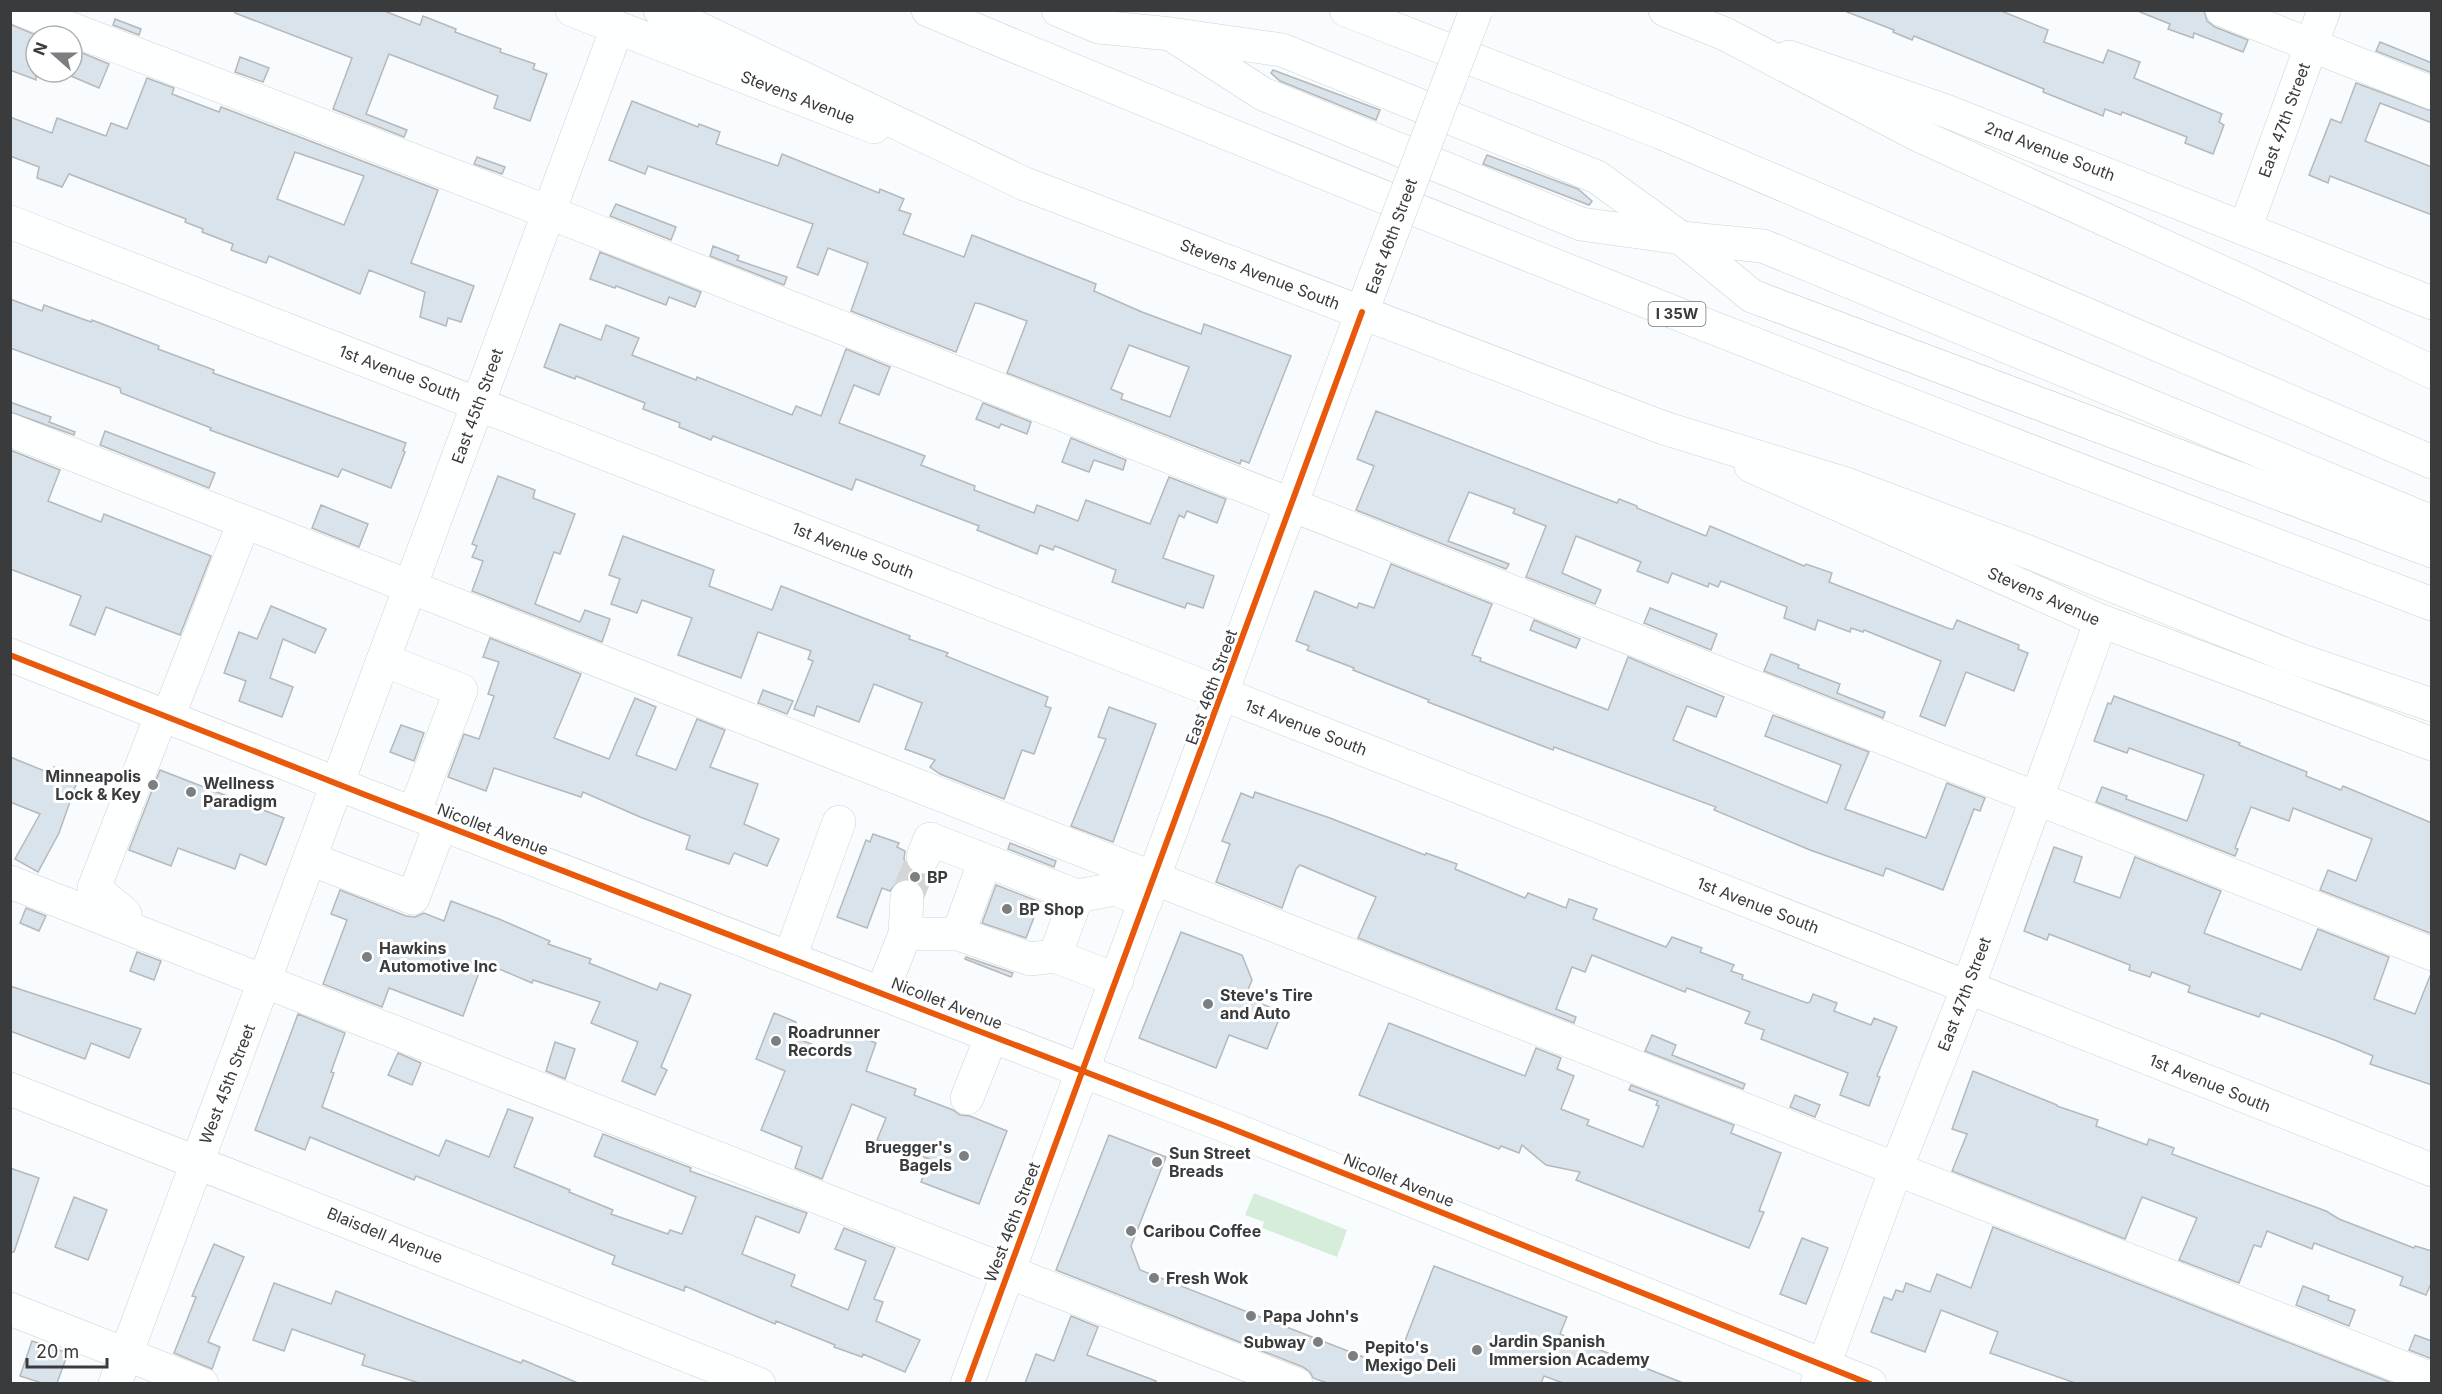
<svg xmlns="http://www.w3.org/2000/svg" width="2442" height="1394" font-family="Inter,sans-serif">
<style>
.green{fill:#d5edd9}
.building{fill:#d9e3ec;stroke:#b6b8ba;stroke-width:1.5;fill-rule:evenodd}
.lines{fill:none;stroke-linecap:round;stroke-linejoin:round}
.minor-tunnel{stroke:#d3d5d7;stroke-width:33;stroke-dasharray:33 16;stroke-linecap:butt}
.minor-casing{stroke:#ced1d3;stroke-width:34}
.major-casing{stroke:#ced1d3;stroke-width:34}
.highway-casing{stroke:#ced1d3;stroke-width:34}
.minor{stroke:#feffff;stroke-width:33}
.major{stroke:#feffff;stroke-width:33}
.highway{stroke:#feffff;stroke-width:33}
.major-bridge-casing{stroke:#ced1d3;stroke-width:34;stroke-linecap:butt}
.major-bridge{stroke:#feffff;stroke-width:33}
.cycleway-casing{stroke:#fff;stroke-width:10}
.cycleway{stroke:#e8590c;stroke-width:6}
.poi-dot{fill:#7c7f81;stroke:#fff;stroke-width:2}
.labels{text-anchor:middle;stroke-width:6;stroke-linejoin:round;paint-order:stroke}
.shield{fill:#fff;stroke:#747677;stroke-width:1.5}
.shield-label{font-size:15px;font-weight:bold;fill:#393b3d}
.street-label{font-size:16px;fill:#393b3d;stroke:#fff}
.poi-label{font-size:16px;font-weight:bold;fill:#393b3d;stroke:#fff;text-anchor:start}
</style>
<rect width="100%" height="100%" fill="#f9fcfe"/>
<path class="green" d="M1254,1193L1347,1230L1337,1257L1262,1228L1264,1222L1245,1215Z"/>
<g class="building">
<path d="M236,10H382L420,25L423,16L456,29L455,32L501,49L500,52L535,64L533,69L547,74L530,121L494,108L498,96L389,54L366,114L407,130L404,137L333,109L352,58L235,13Z"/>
<path d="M1847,10H1999L2048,30L2044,42L2103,63L2108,50L2140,62L2134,78L2222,114L2219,122L2224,125L2213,154L2185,143L2187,137L2122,112L2121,115L2105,109L2103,116L2043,92L2044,89L1914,36L1912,40L1893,32L1894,30L1847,12Z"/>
<path d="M2141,10H2204L2207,21L2215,27L2248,40L2243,52L2194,33L2193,38L2168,29L2170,24L2140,12Z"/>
<path d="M115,19L141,29L139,35L113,25Z"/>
<path d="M10,24L36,35V80L10,70Z"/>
<path d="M2380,42L2432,63V73L2376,51Z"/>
<path d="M80,52L109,64L99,88L71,76Z"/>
<path d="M240,57L269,68L263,82L235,72Z"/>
<path d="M1273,70L1380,110L1376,120L1280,81L1271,73Z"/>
<path d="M147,78L174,88L172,94L219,112L221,107L438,190L411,263L474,286L461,322L448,318L446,326L420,317L425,292L369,270L360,294L269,256L266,263L231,250L233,244L202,232L203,229L185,222L186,219L69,174L62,187L37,178L39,167L10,156V117L52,133L57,118L106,136L111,123L127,129ZM295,152L364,176L344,225L277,199Z"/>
<path d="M2356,83L2432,111V123L2380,103L2365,141L2432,167V215L2330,176L2328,183L2309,175L2331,119L2341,123Z"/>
<path d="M632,101L698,127L699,124L720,132L716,144L778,166L782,154L879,193L880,189L904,199L899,210L911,214L903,234L964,257L972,235L1096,284L1094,291L1142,312L1201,334L1204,324L1291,356L1249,463L1241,460L1240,464L1007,373L1027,321L981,304L975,303L956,352L851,311L868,263L828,248L818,275L797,267L813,224L648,166L645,174L609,160ZM1129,345L1189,367L1170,417L1121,399L1123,394L1111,389Z"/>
<path d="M1487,155L1578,189L1592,201L1589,205L1483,164Z"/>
<path d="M477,157L505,167L502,174L474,164Z"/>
<path d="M616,204L676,227L671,240L610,216Z"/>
<path d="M713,246L739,256L737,260L787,277L784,285L710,256Z"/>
<path d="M600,252L701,292L695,307L669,297L666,305L616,286L615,288L590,279Z"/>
<path d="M10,299L42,311L44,305L91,322L92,320L159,346L158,349L214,370L213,373L406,443L403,451L405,452L391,488L342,469L338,477L210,430L211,428L121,393L120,388L10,348Z"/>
<path d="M560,324L601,340L606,325L639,338L632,355L696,380L697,377L792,415L796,406L821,416L846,349L890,367L879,395L854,385L839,423L925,456L921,465L975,486L974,490L1034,513L1037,505L1078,521L1086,500L1150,524L1169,477L1226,499L1217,523L1187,511L1184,518L1179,515L1163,558L1214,576L1203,608L1187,603L1185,608L1112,582L1116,570L1055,546L1053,550L1040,545L1037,554L977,530L979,526L856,479L852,490L713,436L711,440L679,427L680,423L643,409L645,403L576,376L575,379L544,367Z"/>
<path d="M10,402L51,417L49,422L75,432L74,435L10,412Z"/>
<path d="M983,403L1031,422L1027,434L1001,424L999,428L976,419Z"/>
<path d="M1376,411L1617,503L1619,499L1637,506V508L1706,536L1710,526L1804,566L1806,564L1832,573L1829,582L1950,629H1953L1957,620L2019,645L2018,649L2028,653L2014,691L1966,672L1945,726L1920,716L1941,661L1864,630L1863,632L1851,628L1850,632L1818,620L1815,630L1784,618L1787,607L1721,581L1718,587L1709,583L1708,587L1672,573L1668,583L1637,571L1641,562L1576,536L1562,573L1601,590L1595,604L1526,577L1546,526L1513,513L1515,509L1469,492L1448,541L1509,564L1506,569L1356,510L1374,466L1357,459Z"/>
<path d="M105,431L215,473L209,488L100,445Z"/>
<path d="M1071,438L1126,460L1123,470L1094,460L1089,472L1062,462Z"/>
<path d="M10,450L60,470L48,501L101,522L104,514L211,556L180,635L106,607L95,635L70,625L81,596L10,569Z"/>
<path d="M498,476L535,490L533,498L575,514L560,554L554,552L535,604L580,622L585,610L610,619L602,642L472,591L483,561L472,557L477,546L472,544Z"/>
<path d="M321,505L368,524L359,547L312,528Z"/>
<path d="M623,536L714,570L709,586L772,610L781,586L910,636L909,639L948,653L946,656L1048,697L1045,706L1051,708L1034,754L1022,750L1004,799L940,774L930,767L935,760L905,749L922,703L874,684L859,722L817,706L814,716L794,709L813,661L808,659L811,651L758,632L741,678L678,655L692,618L642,600L637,613L611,604L620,579L609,575Z"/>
<path d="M1391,564L1492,604L1472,655L1481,658L1480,661L1608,710L1628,657L1724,697L1716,717L1687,706L1673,740L1827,803L1841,765L1765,736L1773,715L1869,752L1845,809L1926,838L1947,783L1985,798L1980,811L1974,809L1943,890L1886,868L1883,876L1810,850L1714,810L1716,807L1554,747L1553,750L1428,702L1429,700L1353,670L1354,668L1307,650L1309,646L1296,641L1315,591L1357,608L1359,603L1374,608Z"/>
<path d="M271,606L326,629L315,653L283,639L270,678L293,687L282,717L239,701L246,681L224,673L239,632L257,639Z"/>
<path d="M1650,608L1717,634L1711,650L1644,623Z"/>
<path d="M1534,620L1580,639L1576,648L1530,630Z"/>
<path d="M490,638L581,674L554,738L609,759L635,698L656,707L636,755L676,770L697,719L725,730L710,767L758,784L744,824L779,839L767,866L734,853L729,864L686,849L690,836L640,817L583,792L581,797L494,768L486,791L448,777L464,734L479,739L494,696L488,694L499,662L483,657Z"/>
<path d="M1771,654L1799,665L1798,668L1840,684L1837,693L1885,712L1883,718L1764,671Z"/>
<path d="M763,690L793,701L787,714L758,703Z"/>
<path d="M2114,696L2240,743L2239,745L2307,772L2306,776L2341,790L2343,786L2432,823V934L2320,890L2328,870L2356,881L2372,839L2293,808L2289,821L2251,807L2235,848L2238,849L2235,856L2096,802L2102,787L2127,796L2126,799L2187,821L2204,775L2129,748L2127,753L2094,741L2108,703L2111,704Z"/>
<path d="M1109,707L1156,724L1113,842L1071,826L1106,739L1098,737Z"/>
<path d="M401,725L424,733L414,761L390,752Z"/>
<path d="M10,757L52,774L54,767L79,776L59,833L38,872L15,859L40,814L10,802Z"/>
<path d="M160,770L284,818L266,865L240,854L235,869L178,848L171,866L129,850Z"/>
<path d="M1255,792L1330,818L1425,855L1426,853L1457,864L1455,869L1525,898L1528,893L1566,908L1569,899L1597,909L1593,919L1666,947L1672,937L1702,948L1700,952L1734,965L1731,971L1743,975L1742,979L1807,1003L1810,1002L1813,994L1837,1003L1834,1011L1871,1025L1874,1018L1897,1027L1877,1076L1880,1077L1869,1106L1840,1095L1848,1073L1761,1039L1764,1030L1745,1023L1750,1012L1687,988L1685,992L1592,955L1585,972L1572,967L1556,1009L1576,1017L1574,1023L1358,938L1376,897L1300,865L1296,869L1282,908L1216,882L1230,844L1222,841L1241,793L1253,798Z"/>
<path d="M873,834L899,843L897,847L905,851L904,859L908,868L916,874H929L924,889L917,881L907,878L898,881L890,891L882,888L867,928L837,917L866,840L870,842Z"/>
<path d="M1010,843L1056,861L1054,867L1008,849Z"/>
<path d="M2054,847L2082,857L2074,882L2120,898L2135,857L2221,891L2204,933L2301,970L2318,929L2389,957L2374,999L2415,1014L2430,976H2432V1085L2370,1064L2373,1056L2337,1041L2261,1013L2259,1017L2188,992L2190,986L2152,972L2150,977L2129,970L2130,965L2049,934L2047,940L2024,931Z"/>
<path d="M996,885L1040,902L1026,938L982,923Z"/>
<path d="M340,890L406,916L415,917L424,913L444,921L451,901L499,919L550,941L548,944L591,959L589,963L657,990L660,983L691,995L661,1067L667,1070L655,1095L622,1081L638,1042L591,1023L600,1002L533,980L532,983L483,962L463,1016L389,988L382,1007L323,984L347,920L331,914Z"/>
<path d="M26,908L46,916L39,931L20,923Z"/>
<path d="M1181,932L1242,955L1252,980L1245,997L1282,1012L1267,1049L1229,1035L1216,1068L1139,1038Z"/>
<path d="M137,952L161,961L154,980L130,971Z"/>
<path d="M966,957L1013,973L1011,977L965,959Z"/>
<path d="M10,986L141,1029L129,1058L91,1043L85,1059L10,1031Z"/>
<path d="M774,1013L796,1022L791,1036L839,1055L847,1032L876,1043L866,1071L916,1089L914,1095L953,1110L960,1115L970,1116L1007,1131L979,1204L921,1182L929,1159L877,1140L886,1118L852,1104L822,1179L795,1168L802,1147L761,1130L785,1071L756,1059Z"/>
<path d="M298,1014L345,1033L331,1072L334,1073L322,1107L439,1156L446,1140L489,1157L508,1109L533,1118L514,1167L570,1190L569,1192L613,1210L611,1214L668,1234L670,1230L682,1234L696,1197L594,1156L603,1134L691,1168L690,1171L807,1213L799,1233L756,1216L742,1254L795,1275L791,1286L848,1310L866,1261L835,1249L844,1228L895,1248L874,1299L883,1302L876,1321L920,1340L905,1372L863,1354L862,1357L834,1347L835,1345L776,1321L775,1324L685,1286L684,1291L612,1264L615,1256L416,1176L414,1180L310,1137L305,1150L255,1130Z"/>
<path d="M1389,1023L1525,1076L1536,1048L1561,1058L1557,1069L1574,1076L1561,1109L1589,1120L1587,1125L1643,1147L1659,1106L1656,1105L1658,1101L1629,1090L1631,1085L1734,1125L1731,1133L1781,1153L1759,1211L1764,1212L1749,1248L1576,1180L1580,1172L1546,1165L1522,1145L1519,1153L1501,1146L1499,1149L1359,1095Z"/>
<path d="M1652,1035L1676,1045L1672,1055L1745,1084L1743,1089L1645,1051Z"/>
<path d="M555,1042L575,1049L565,1079L546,1071Z"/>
<path d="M398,1053L421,1063L412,1085L388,1075Z"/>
<path d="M1973,1071L2057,1105V1106L2098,1120L2096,1126L2147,1145L2149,1139L2174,1148L2172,1154L2326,1211L2339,1219L2414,1248L2415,1246L2432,1251V1281L2426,1295L2400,1285L2403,1277L2314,1243L2312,1249L2267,1231L2261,1247L2254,1245L2239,1283L2179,1260L2197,1218L2142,1197L2125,1239L1952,1171L1967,1134L1952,1129Z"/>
<path d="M1795,1095L1820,1105L1815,1117L1790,1107Z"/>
<path d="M1109,1135L1166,1157L1131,1246L1140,1270L1394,1369L1434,1266L1567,1317L1560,1334L1683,1383H1563L1544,1376L1541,1383H1327L1313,1378L1310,1372L1303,1367L1056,1270Z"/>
<path d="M10,1168L39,1178L14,1252H10Z"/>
<path d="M74,1197L107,1210L88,1260L55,1247Z"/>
<path d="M1993,1227L2392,1383H2075L1990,1353L1998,1332L1941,1310L1925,1352L1871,1332L1884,1297L1892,1300L1896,1290L1903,1292L1906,1283L1930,1292L1937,1274L1971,1288Z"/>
<path d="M1802,1238L1828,1248L1806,1304L1780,1294Z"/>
<path d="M214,1244L244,1257L208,1342L220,1347L212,1369L174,1353L196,1297L192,1296Z"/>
<path d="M274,1283L331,1304L336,1291L521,1363L523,1360L578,1383H419L362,1365L365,1355L292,1329L284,1351L253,1340Z"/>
<path d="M2303,1286L2329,1296L2328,1300L2355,1310L2349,1326L2296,1305Z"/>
<path d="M1071,1316L1098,1327L1087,1355L1156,1381L1155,1383H1025L1036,1354L1054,1361Z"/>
<path d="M2415,1335L2432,1341V1359L2409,1350Z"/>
<path d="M32,1341L68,1353L57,1383H42L20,1376Z"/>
</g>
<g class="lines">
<path class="minor-tunnel" d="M907,897L923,857"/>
<g class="minor-casing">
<g id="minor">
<path d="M22,10L548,212L2432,954"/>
<path d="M572,10L874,127"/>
<path d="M2222,10L2432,93"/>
<path d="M1789,57L1946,111L2432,303"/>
<path d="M10,222L1192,682L2432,1170"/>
<path d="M2245,229L2324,10"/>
<path d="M10,430L2432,1379"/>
<path d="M1751,466L2101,621L2432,744"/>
<path d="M383,660L461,690L414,813"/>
<path d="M168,717L244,522"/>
<path d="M923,857L930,839L1077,896L1115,889L1146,901"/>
<path d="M310,859L413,898L441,823"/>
<path d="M10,882L1296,1384"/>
<path d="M123,920L125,914L94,888L162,714"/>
<path d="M905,934H958L1030,959L1055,956L1117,980"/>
<path d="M958,934L985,861"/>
<path d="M1055,956L1077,896"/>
<path d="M790,957L839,822"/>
<path d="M882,992L905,934L907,897"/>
<path d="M10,1089L759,1384"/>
<path d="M967,1098L992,1035"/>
<path d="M10,1309L202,1384"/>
<path d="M115,1384L617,28"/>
<path d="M1817,1384L1896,1169L1968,987L2101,621"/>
</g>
</g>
<g class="major-casing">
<g id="major">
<path d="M1665,10L1725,34"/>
<path d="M1025,184L1664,428"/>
<path d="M10,655L363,794L1223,1125L1870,1384"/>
<path d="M967,1384L1375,277"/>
</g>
</g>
<g class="highway-casing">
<g id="highway">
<path d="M660,10L1025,184"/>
<path d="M928,10C1425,218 1927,414 2432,604"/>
<path d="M1058,10L1099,27L1171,34L1282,50L1597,177L1681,238L1752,296L2432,551"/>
<path d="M1346,10L1662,133L2432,462"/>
<path d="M1725,34L1918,135L2250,285L2432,372"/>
<path d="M1178,39L1263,94L1581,224L1681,238L1763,246L2432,522"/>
<path d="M1664,428L1846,484L2031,553L2297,659L2432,705"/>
</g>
</g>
<use href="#minor" class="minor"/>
<use href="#major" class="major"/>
<use href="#highway" class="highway"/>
<g class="major-bridge-casing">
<path id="major-bridge" d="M1375,277L1476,10"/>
</g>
<use href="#major-bridge" class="major-bridge"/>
<g class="cycleway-casing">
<g id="cycleway">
<path d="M10,655L363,794L1223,1125L1870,1384"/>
<path d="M967,1384L1362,312"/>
</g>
</g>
<use href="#cycleway" class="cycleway"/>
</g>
<g class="poi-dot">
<circle cx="153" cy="785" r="6"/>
<circle cx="191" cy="792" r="6"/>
<circle cx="915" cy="877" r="6"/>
<circle cx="1007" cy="909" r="6"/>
<circle cx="367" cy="957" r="6"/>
<circle cx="1208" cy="1004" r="6"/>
<circle cx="776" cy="1041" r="6"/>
<circle cx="964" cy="1156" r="6"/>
<circle cx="1157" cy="1162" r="6"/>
<circle cx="1131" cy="1231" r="6"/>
<circle cx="1154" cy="1278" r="6"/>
<circle cx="1251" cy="1316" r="6"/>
<circle cx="1318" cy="1342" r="6"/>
<circle cx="1477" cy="1350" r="6"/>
<circle cx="1353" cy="1356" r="6"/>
</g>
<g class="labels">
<rect class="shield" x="1648.5" y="302" width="57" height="24" rx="4.5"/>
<g class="shield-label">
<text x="1677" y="319">I 35W</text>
</g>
<g class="street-label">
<text transform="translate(798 97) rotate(21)" y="6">Stevens Avenue</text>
<text transform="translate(2284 120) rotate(-70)" y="6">East 47th Street</text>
<text transform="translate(2050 151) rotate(21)" y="6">2nd Avenue South</text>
<text transform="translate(1391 236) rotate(-70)" y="6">East 46th Street</text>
<text transform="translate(1260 274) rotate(21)" y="6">Stevens Avenue South</text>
<text transform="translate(400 373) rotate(21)" y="6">1st Avenue South</text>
<text transform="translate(477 406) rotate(-70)" y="6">East 45th Street</text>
<text transform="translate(853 550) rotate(21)" y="6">1st Avenue South</text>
<text transform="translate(2044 596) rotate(24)" y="6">Stevens Avenue</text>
<text transform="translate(1211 687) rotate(-70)" y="6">East 46th Street</text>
<text transform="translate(1306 727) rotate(21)" y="6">1st Avenue South</text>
<text transform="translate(493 829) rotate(21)" y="6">Nicollet Avenue</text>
<text transform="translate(1758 905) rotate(21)" y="6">1st Avenue South</text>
<text transform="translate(1964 994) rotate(-69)" y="6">East 47th Street</text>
<text transform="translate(947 1003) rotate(21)" y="6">Nicollet Avenue</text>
<text transform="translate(2210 1083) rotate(22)" y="6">1st Avenue South</text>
<text transform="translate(227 1084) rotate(-69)" y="6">West 45th Street</text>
<text transform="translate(1399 1180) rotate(22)" y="6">Nicollet Avenue</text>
<text transform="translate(1012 1222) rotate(-69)" y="6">West 46th Street</text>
<text transform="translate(385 1235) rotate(22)" y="6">Blaisdell Avenue</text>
</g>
<g class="poi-label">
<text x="141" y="782" text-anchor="end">Minneapolis<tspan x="141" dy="18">Lock &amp; Key</tspan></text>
<text x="203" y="789">Wellness<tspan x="203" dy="18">Paradigm</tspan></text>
<text x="927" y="883">BP</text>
<text x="1019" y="915">BP Shop</text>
<text x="379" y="954">Hawkins<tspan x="379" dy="18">Automotive Inc</tspan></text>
<text x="1220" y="1001">Steve's Tire<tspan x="1220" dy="18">and Auto</tspan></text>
<text x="788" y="1038">Roadrunner<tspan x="788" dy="18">Records</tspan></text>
<text x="952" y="1153" text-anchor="end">Bruegger's<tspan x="952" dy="18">Bagels</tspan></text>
<text x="1169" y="1159">Sun Street<tspan x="1169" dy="18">Breads</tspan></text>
<text x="1143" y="1237">Caribou Coffee</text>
<text x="1166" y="1284">Fresh Wok</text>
<text x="1263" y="1322">Papa John's</text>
<text x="1489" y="1347">Jardin Spanish<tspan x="1489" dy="18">Immersion Academy</tspan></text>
<text x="1306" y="1348" text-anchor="end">Subway</text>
<text x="1365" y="1353">Pepito's<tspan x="1365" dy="18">Mexigo Deli</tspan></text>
</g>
</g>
<rect width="2442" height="1394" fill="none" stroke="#393b3d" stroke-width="24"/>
<g transform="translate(54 54) rotate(291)"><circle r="28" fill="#ffffff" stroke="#b0b1b1" stroke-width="1.5"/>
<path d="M0-4.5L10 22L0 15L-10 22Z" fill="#7c7f81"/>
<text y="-9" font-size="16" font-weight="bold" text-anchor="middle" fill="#393b3d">N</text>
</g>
<path d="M27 1358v9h80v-9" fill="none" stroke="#393b3d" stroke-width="3"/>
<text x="36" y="1358" font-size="18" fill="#393b3d" stroke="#ffffff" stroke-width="4.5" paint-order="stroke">20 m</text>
</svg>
